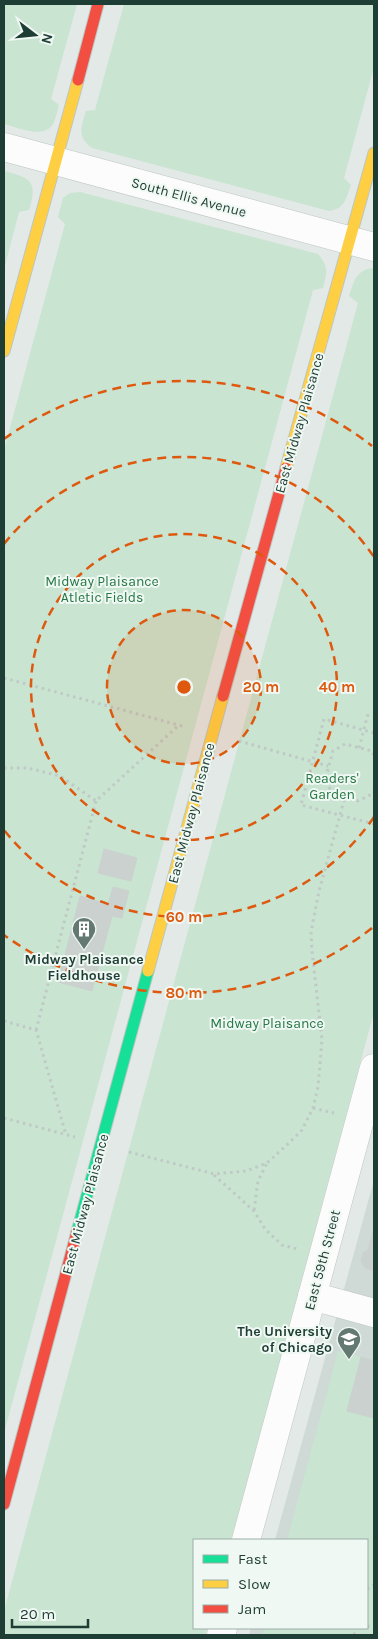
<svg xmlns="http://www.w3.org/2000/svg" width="378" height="1639" font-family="Karla,sans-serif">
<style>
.built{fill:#cfdad6}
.green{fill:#c9e4d1}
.building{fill:#cad1ce;stroke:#cbd2cf}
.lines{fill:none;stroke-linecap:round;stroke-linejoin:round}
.street-casing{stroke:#bfc6c3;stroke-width:29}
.fast-casing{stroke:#bdc6c3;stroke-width:13}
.slow-casing{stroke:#bdc6c3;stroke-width:13}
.jam-casing{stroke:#bdc6c3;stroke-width:13}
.path{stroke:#bfc9c5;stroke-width:3;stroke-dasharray:2.5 4;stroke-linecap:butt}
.street{stroke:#fbfcfb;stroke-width:28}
.fast{stroke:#16e098;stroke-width:11}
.slow{stroke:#ffcf43;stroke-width:11}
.jam{stroke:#f24e42;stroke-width:11}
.ring{fill:none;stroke:#de580e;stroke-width:2.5;stroke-dasharray:9 6}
.labels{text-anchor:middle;stroke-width:4;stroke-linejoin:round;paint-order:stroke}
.street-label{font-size:14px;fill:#1e3d34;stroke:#eff8f3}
.park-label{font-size:14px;fill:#257744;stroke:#eff8f3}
.poi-label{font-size:14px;font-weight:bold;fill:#1e3d34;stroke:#eff8f3}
.centre{fill:#de580e;stroke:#eff8f3;stroke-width:2.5}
.ring-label{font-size:15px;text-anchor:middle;font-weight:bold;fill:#de580e;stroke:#eff8f3;stroke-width:4;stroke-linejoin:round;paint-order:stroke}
</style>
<rect width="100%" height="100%" fill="#e2e9e6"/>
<path class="built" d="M374,1180V1635H249L251,1628H367V1540H275Z"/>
<g class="green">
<path d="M4,4H77L51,99L59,105C57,111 56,119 53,124C43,140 17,127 4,124Z"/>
<path d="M124,4H374V67L344,178L351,185C346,198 345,209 329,211L92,148C77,137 81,127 86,111L95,110Z"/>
<path d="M4,171C31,178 38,181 29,210L19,212L4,269Z"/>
<path d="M80,192L318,254C329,267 327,273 323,288L313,290L4,1433V450L65,224L58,217L63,198L70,193Z"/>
<path d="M372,268L374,269V1012L231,1540H194V1628H207L205,1635H4V1611L358,303L349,296C354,282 355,271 372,268Z"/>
<path d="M338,1351L361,1357L347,1410L374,1418V1635H262L264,1628H367V1540H287Z"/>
</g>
<g class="building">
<path d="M104,849L137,858L131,881L98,873Z"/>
<path d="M113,887L129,891L122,918L112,916L92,991L58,982L80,896L108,904Z"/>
<path d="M374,1228V1269L372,1270L365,1268L361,1261L363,1253L368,1250Z"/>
<path d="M361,1357L374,1361V1418L347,1411Z"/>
</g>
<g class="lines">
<g class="street-casing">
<g id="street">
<path d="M4,147L374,247"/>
<path d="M312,1296L374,1313"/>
<path d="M246,1540L374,1068"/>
<path d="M221,1635L223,1628"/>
</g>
</g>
<g class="fast-casing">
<path id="fast" d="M77,1232L148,971"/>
</g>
<g class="slow-casing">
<g id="slow">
<path d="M4,351L78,80"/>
<path d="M286,468L374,153"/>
<path d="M148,971L223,696"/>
</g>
</g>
<g class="jam-casing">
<g id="jam">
<path d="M78,80L98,4"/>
<path d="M223,696L286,468"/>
<path d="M4,1504L77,1232"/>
</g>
</g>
<g class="path">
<path d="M4,678L186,727"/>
<path d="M374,733L324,719L301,805L374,824"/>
<path d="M239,741L328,766"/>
<path d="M359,748L368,714"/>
<path d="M374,755L372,751L345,744L333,751L325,780L333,794L358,801L374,793V791"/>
<path d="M4,768H28L60,776L96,801L179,725"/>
<path d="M4,1021L36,1030L66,1135"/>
<path d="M36,1030L96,801"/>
<path d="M313,1108L334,1113"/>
<path d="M4,1118L75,1137"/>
<path d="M129,1152L214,1174L246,1171L267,1163L290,1142L302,1130L313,1108L318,1087L322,1040L312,951L311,932L319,891L345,797"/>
<path d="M214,1175L254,1211L265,1229L282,1245L297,1249"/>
<path d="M254,1210L258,1181L267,1163"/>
<path d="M367,1589L374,1585"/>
<path d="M367,1626L374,1628"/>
<path d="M354,1635L356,1628"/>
</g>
<use href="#street" class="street"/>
<use href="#fast" class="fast"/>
<use href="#slow" class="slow"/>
<use href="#jam" class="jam"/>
</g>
<circle cx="184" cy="687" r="77" fill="#de580e" fill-opacity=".12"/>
<g class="ring">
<circle cx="184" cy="687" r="77"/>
<circle cx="184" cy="687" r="153"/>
<path d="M374 817A230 230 0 0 1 4 830M4 544A230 230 0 0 1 374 557"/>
<path d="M372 928A306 306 0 0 1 4 935M4 439A306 306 0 0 1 372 446"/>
</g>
<defs>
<g id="building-pin" transform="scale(1.25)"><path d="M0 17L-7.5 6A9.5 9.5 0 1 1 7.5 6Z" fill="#637972" stroke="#eff8f3"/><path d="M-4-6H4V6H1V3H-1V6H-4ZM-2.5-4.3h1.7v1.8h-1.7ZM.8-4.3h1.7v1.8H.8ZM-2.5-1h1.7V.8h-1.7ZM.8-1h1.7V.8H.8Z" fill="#fff"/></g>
<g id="university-pin" transform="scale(1.25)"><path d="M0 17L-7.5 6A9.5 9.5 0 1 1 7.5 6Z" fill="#637972" stroke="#eff8f3"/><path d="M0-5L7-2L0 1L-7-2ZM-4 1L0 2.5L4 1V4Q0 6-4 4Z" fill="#fff"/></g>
</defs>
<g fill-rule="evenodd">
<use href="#building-pin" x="84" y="929"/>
<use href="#university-pin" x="349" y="1339"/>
</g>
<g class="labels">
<g class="street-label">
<text transform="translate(189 197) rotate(15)" y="5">South Ellis Avenue</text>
<text transform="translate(299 423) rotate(-74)" y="5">East Midway Plaisance</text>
<text transform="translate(191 813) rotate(-75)" y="5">East Midway Plaisance</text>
<text transform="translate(85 1204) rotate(-75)" y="5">East Midway Plaisance</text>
<text transform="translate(322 1260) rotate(-75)" y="5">East 59th Street</text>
</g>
<g class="park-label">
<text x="102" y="586">Midway Plaisance<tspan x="102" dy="16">Atletic Fields</tspan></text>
<text x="332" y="783">Readers'<tspan x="332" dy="16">Garden</tspan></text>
<text x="267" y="1028">Midway Plaisance</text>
</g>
<g class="poi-label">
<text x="84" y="964">Midway Plaisance<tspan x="84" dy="16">Fieldhouse</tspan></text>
<text x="332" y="1336" text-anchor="end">The University<tspan x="332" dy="16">of Chicago</tspan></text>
</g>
</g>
<circle cx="184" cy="687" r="8" class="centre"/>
<g class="ring-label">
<text x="261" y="692">20 m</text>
<text x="337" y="692">40 m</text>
<text x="184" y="922">60 m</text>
<text x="184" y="998">80 m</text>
</g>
<rect width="378" height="1639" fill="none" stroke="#1e3d34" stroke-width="10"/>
<rect x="193" y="1539" width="175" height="90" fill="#eff8f3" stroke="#9bada7"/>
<rect x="203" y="1555" width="25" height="8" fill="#16e098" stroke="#9bada7"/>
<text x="238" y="1564" font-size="15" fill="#1e3d34">Fast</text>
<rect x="203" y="1580" width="25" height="8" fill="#ffcf43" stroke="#9bada7"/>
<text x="238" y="1589" font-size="15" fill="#1e3d34">Slow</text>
<rect x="203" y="1605" width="25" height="8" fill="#f24e42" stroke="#9bada7"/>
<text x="238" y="1614" font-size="15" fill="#1e3d34">Jam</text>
<g transform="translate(35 35) rotate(106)" stroke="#eff8f3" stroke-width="4" paint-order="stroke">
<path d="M0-4L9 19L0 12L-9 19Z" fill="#1e3d34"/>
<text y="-8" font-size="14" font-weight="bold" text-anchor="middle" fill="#1e3d34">N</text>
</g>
<path d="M12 1619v8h76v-8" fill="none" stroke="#1e3d34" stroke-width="2.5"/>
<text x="20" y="1619" font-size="15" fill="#1e3d34" stroke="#eff8f3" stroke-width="4" paint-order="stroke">20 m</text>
</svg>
